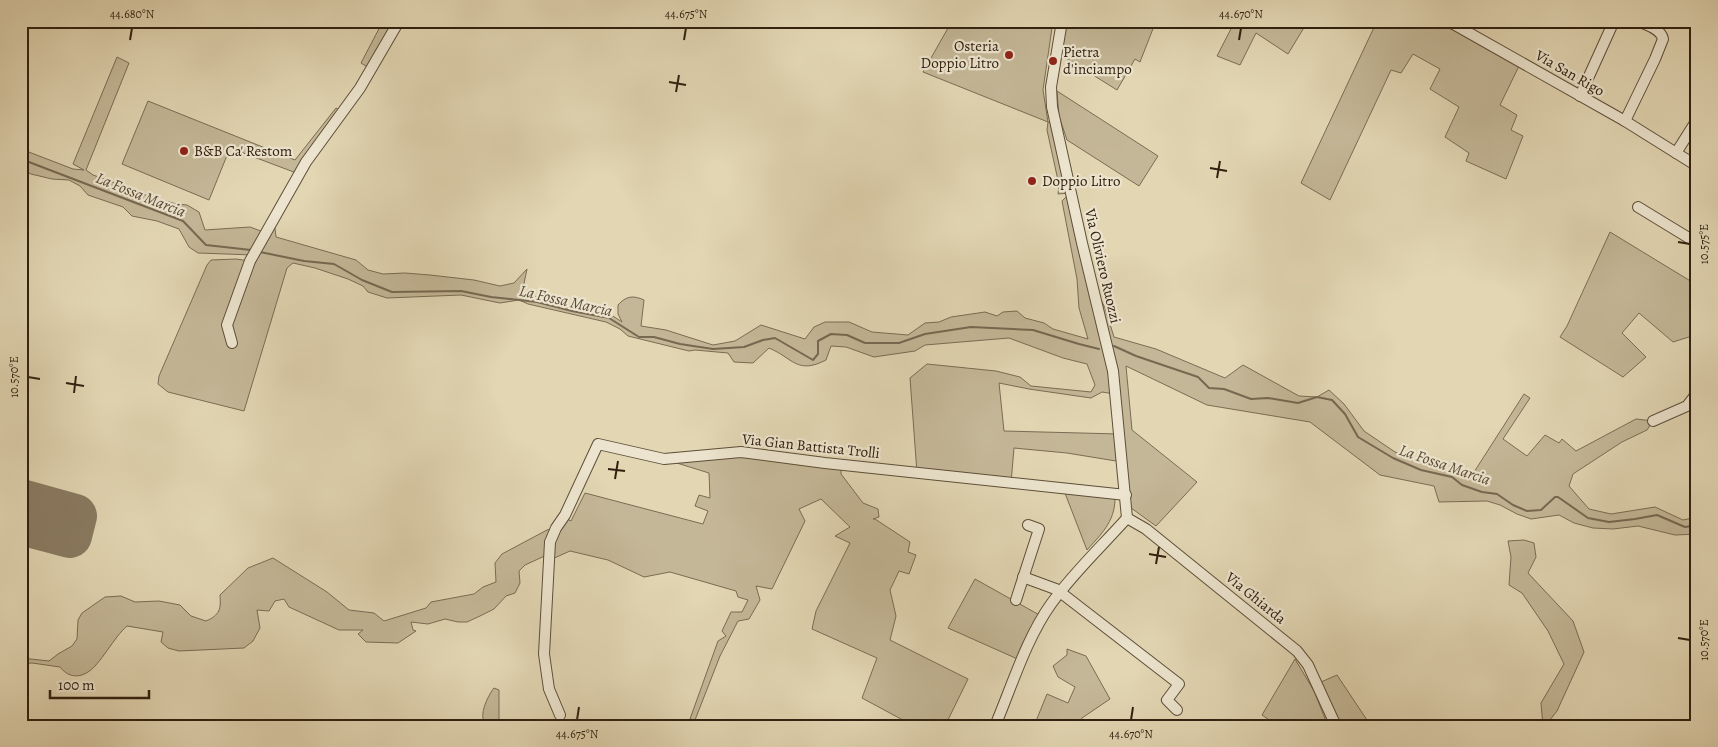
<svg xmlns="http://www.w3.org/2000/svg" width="1718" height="747" font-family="Alegreya,serif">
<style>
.green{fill:#c4b797;stroke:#7a6c54;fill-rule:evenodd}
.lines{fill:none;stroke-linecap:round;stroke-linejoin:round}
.stream{stroke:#776851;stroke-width:2}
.runway{stroke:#8a7b62;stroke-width:44}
.minor-casing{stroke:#5d4e39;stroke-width:12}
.minor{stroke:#ece4ce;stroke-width:10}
.ticks{fill:none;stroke:#312010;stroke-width:2}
.poi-dot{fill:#8f2418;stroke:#ece4ce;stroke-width:2}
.labels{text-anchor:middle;stroke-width:4.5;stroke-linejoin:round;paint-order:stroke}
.poi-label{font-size:15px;fill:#312010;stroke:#ece4ce;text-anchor:start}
.street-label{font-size:15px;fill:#312010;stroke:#ece4ce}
.water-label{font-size:16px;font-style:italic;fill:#5a4a36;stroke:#ece4ce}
.neatline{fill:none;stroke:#312010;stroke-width:2}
.ticks-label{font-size:12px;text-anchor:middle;fill:#312010}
</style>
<rect width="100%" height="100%" fill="#e2d6b3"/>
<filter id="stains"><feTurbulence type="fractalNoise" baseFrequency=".004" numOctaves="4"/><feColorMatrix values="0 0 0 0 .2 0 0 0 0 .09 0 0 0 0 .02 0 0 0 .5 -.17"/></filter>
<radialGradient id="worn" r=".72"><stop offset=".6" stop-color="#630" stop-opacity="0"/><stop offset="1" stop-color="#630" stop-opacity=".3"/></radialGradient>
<g class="green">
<path d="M383,21H399L371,69L361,63Z"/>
<path d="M952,21H1053L1043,90L1048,122L1056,123L1091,279L1105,308L1114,337L1156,349L1225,378L1243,365L1299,396L1317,397L1329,390L1344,404L1364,431L1395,452L1455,472L1469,480L1524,394L1530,398L1503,439L1527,456L1545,435L1559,443L1562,439L1576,451L1636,419L1653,421L1647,430L1622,442L1573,474L1569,486L1589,509L1611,514L1655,507L1683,520L1697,517V534L1675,535L1638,526L1613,529L1593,528L1574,523L1559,515L1531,519L1517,514L1500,505L1487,501L1439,502L1434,486L1380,475L1310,422L1207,405L1126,366L1132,430L1197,482L1156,526L1127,505L1122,462L1067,453L1014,448L1011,483L917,473L910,378L927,364L996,371L1020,377L1031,386L1091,392L1095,385L1087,364L1063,358L1009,338L925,345L915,351L874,357L846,347L831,346L826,360C797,375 793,358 769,348L753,363L734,362L728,353L695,350L689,351L628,336L620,329L606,322L528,304L519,300L500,303L461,295L387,298L368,292L363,286L348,279L315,268L293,263L287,268L244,411L168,392L158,384L159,376L207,265L211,260L236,259L250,261L253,255L198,253L189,247L179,229L157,221L132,216L123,207L88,195L80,186L69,180L52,179L31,174L21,169V149L73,169L84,170L73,164L117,57L129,63L86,170L93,175L115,183L125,189L176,204L187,205L199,212L205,230L250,227L266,233L274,220L276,237L356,260L368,270L383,274L405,273L430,275L474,280L500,286L514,283L527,269L522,293L613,316L622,322L618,314V305C626,296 633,295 644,300L641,326L666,330L713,345L735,341L761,325L805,339L814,327L825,322H849L872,332L908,335L925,323L939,322L951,317L985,312L997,316L1003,312L1017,311L1025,318L1044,323L1053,329L1088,339L1079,308L1077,279L1062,201L1070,193L1058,194L1059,185L1047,130L1048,122L923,72ZM999,383L1029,389L1091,398L1102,392L1115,394L1119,434L1004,431Z"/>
<path d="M1067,21H1156L1140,62L1135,59L1117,90L1061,55Z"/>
<path d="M1235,21H1308L1288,54L1256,33L1240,65L1217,56Z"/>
<path d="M1377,21H1448L1521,62L1500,105L1517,115L1511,130L1523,136L1506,179L1466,161L1469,153L1445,137L1459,107L1430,89L1440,69L1413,54L1401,73L1391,70L1330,200L1301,183Z"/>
<path d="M1057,91L1158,156L1139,186L1067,140L1059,116Z"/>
<path d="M148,101L295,160L336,108L343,112L299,174L230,148L209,200L122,164Z"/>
<path d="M1610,232L1697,285V332L1689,337L1673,342L1639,313L1622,333L1646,357L1623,377L1560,337L1567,326Z"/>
<path d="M741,452L841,465V474L863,503L878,509L879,517L873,519H875L910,542L908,552L916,555L909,574L899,571L890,590L896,616L890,640L968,679L945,726H914L862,698L877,658L812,629L816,611L850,543L835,536L850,527L821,499L799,509L805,521L772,589L756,586L760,600L749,619L738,621L720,656L695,720L690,719L718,641L726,636L722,631L731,612H742L748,600L738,597L736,591L670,572L644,577L608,560L570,551L550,560L549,554L525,565L519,571L520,583L515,593L506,596L494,609L480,616L467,622H458L445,619L428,624L411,622L413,630L416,631L398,643L366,642L358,634L363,630H339L289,607L284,599L275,601L269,611L257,610L260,628L253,641L244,648L179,651L168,648L161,642L163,632L127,626C114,637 100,665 88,672C77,679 67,676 60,667L32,663L21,664V658L49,661L58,654L72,646L77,639L78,620L82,613L105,597L121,596L135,602L159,601L180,605L191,616L206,621C220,615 221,609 220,595L248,568L273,558L327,592L349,610L374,613L384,621L426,608L431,602L474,594L483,587L496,582L495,563L502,554L547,530L556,528L563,517L571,521L585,493L703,524L708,511L695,506L699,495L710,498L709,473L664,459Z"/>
<path d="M1063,488L1115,494C1116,520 1104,531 1087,550Z"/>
<path d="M1524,540L1534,543L1536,557L1528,573L1573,621L1584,652L1557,711L1545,726H1543L1541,703L1564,664L1548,631L1522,593L1509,585L1511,557L1508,541Z"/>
<path d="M975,579L1043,617L1022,661L948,628Z"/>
<path d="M1067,649L1086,656L1110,699L1082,718L1076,726H1034L1047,694L1068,703L1075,687L1058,677L1053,666L1067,655Z"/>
<path d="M1295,659L1314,691L1328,726H1278L1262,715Z"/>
<path d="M1337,675L1371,726H1341L1321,682Z"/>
<path d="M494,688L499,690V719L497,725C472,729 486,698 494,688Z"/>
</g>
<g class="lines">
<g class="stream">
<path d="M21,159L183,221L206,245L251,250"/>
<path d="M260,252L304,261L334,264L362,280L392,292L461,291L491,297L537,302L572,311L609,318L639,337H654L680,344L713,349L744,347L763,340L775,338L813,360L818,354V341L831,334L847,335L865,343H899L925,334L971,327L1033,330L1079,344L1099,349"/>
<path d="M1114,346L1136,356L1198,377L1209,388L1224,389L1251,399L1268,398L1298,403L1317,397L1332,400L1345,414L1358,437L1393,458L1421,470L1452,477L1462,485L1482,492L1497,494L1513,505L1527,511L1541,510L1555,497H1558L1588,518L1609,522L1635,519L1657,515L1685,527L1697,525"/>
</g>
<path class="runway" d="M21,501L75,516L70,536L21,523"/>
<g class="minor-casing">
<g id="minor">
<path d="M1062,21L1051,87L1052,107L1082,243L1113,371L1127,518"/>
<path d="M1448,21L1625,121L1697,166"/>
<path d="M1580,96L1614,21"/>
<path d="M1625,121L1655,59L1663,39C1661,29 1647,25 1638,21"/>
<path d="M1676,153L1695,123"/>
<path d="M1638,207L1697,243"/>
<path d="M232,343L227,325L250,261L306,162L360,88L399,21"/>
<path d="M1653,421L1687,406L1697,393"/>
<path d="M1127,518L1146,529L1297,651L1308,665L1336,726"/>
<path d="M1023,577L1061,591"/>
<path d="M1060,592L1179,684L1167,700L1177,710"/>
<path d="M1016,600L1039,529L1028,525"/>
<path d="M560,715L549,689L544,654L550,542L556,528L565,515L598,444L664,459L741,452L825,463L1126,495"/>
<path d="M995,726C1012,686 1026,639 1051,604C1073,573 1102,546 1127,518"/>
</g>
</g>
<use href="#minor" class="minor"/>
</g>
<path class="ticks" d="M130,40L132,28M684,40L686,28M1239,40L1241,28M669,82L686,85M676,92L679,75M1210,168L1227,171M1217,178L1220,161M1678,242L1690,244M28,377L40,379M66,383L84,386M74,393L76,376M608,469L625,471M615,479L618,461M1149,554L1166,557M1156,564L1159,547M1678,638L1690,640M577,720L579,707M1131,720L1133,707"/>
<g class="poi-dot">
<circle cx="1009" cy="55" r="5"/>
<circle cx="1053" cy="61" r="5"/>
<circle cx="184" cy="151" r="5"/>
<circle cx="1032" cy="181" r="5"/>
</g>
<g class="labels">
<g class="poi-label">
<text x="999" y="51" text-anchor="end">Osteria<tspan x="999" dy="17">Doppio Litro</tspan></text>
<text x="1063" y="57">Pietra<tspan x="1063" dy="17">d'inciampo</tspan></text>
<text x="194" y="156">B&amp;B Ca' Restom</text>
<text x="1042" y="186">Doppio Litro</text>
</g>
<g class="street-label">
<text transform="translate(1570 73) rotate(30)" y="5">Via San Rigo</text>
<text transform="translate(1103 266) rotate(77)" y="5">Via Oliviero Ruozzi</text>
<text transform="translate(811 446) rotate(6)" y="5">Via Gian Battista Trolli</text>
<text transform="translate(1256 598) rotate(39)" y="5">Via Ghiarda</text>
</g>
<g class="water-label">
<text transform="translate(141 194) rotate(22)" y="6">La Fossa Marcia</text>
<text transform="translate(566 300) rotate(13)" y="6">La Fossa Marcia</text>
<text transform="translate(1445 464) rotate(19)" y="6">La Fossa Marcia</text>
</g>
</g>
<rect width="1718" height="747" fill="none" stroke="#e2d6b3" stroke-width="55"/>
<path d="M50 690v8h99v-8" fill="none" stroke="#312010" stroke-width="2.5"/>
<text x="58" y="690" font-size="15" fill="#312010" stroke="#ece4ce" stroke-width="4" paint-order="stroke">100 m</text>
<rect x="28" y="28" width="1662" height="692" class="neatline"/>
<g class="ticks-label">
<text x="132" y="18">44.680°N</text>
<text x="686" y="18">44.675°N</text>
<text x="1241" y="18">44.670°N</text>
<text transform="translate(1704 244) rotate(-90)" y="4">10.575°E</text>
<text transform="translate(14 377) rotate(-90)" y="4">10.570°E</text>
<text transform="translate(1704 640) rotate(-90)" y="4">10.570°E</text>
<text x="577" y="738">44.675°N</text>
<text x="1131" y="738">44.670°N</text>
</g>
<rect width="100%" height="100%" filter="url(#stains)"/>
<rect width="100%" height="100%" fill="url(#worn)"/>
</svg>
